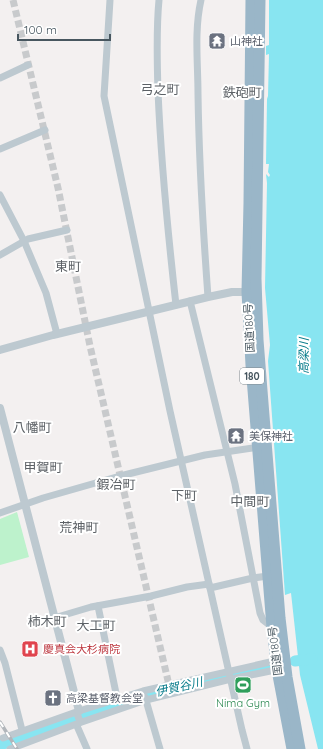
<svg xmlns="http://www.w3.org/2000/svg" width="323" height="749" font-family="Quicksand,'Noto Sans JP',sans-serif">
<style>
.green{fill:#bdf2cc}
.water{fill:#88e5f1}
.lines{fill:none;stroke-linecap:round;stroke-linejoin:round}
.river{stroke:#88e5f1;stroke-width:11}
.minor-tunnel{stroke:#c8cacc;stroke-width:7;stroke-dasharray:7 3.5;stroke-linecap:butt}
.minor{stroke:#bdc9d0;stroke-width:7}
.tertiary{stroke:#bdc9d0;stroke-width:8}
.trunk{stroke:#9ab6c8;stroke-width:11}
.rail-casing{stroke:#b2b6bb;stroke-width:3.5}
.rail{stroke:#fff;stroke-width:2;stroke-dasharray:6;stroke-linecap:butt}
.labels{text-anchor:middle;stroke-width:4;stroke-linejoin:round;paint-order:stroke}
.shield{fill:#fff;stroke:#7e898f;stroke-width:1}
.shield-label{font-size:10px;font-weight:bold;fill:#47565f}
.worship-label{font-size:11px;fill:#5b616d;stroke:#fff;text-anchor:start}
.street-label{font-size:11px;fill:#47565f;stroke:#fff}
.health-label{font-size:11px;fill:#be3a42;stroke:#fff;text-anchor:start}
.leisure-label{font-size:11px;fill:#27864d;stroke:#fff}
.water-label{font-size:12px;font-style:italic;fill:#087c8b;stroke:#fff}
.quarter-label{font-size:13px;fill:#5c6166;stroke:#fff}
</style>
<rect width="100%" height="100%" fill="#f3f0f0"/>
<path class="green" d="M17,512L29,557L0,565V519Z"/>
<path class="water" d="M269,0H323V749H318L300,675L291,593L285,595L268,361L270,345L265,288L267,183L266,174L269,177L270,175L268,172L269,164H266L267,99L268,96L269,54L266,55V46L269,45Z"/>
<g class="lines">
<g class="river">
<path d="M295,661L312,659"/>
<path d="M0,745L152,694L269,667"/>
</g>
<path class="minor-tunnel" d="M13,0L58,188L90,346L169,685"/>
<g class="minor">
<path d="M110,0L104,96L170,411L242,730L247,749"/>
<path d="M159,0C156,31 157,60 158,91C161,163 168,234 176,305"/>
<path d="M201,0C194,31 198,63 198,94C199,161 203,229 208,297"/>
<path d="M0,78L28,65"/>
<path d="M0,149L45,130"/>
<path d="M0,195L24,241L46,293L57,334"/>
<path d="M0,255L28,239L67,230"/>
<path d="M190,301L235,484L260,613L263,620L272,627"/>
<path d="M0,513L43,498L120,476L205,455L260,447"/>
<path d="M210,588L253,578L268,576"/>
<path d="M98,606L117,698"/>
<path d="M54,618L91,607L151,596L187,587L209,584"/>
<path d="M0,650L5,663L22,730"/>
<path d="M145,697L160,749"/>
<path d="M79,711L77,714L80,721L77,726L87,749"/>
<path d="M3,738L79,711L143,691L279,660"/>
<path d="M10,749L79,723L146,700L231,679L280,669"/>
</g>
<g class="tertiary">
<path d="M0,350L53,335L208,297L232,292H252"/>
<path d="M0,408L79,711"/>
</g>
<g class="trunk">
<path d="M251,0L249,203L247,292L251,365L272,627L277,670L292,749"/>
<path d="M260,0L256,279L258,340L280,618L287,677L300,749"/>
</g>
<g class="rail-casing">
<path id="rail" d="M0,722L17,749"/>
</g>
<use href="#rail" class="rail"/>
</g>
<defs>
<g id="temple-square" transform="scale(0.9)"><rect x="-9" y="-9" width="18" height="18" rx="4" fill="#6b7280" stroke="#fff"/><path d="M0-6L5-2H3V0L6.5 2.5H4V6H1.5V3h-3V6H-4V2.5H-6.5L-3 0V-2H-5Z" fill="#fff"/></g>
<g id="hospital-square" transform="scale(0.9)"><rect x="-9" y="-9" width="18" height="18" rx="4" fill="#e0444e" stroke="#fff"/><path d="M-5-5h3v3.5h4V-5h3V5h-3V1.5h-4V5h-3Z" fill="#fff"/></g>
<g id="stadium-square" transform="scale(0.9)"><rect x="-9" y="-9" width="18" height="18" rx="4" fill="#2e9e5b" stroke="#fff"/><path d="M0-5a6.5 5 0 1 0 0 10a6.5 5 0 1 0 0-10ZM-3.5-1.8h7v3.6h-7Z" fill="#fff"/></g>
<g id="church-square" transform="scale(0.9)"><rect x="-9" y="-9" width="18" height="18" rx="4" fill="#6b7280" stroke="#fff"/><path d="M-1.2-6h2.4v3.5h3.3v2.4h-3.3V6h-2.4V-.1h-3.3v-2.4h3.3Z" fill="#fff"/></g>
</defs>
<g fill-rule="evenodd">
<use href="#temple-square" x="217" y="41"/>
<use href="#temple-square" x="236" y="436"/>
<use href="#hospital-square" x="30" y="649"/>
<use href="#stadium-square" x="243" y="685"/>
<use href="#church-square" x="53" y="698"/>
</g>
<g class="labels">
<rect class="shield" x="240" y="368" width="24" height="16" rx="3"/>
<g class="shield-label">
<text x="252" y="380">180</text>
</g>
<g class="worship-label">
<text x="230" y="45">山神社</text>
<text x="249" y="440">美保神社</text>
<text x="66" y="702">高梁基督教会堂</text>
</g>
<g class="street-label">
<text transform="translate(249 328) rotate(-93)" y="4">国道180号</text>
<text transform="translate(275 651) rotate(-97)" y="4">国道180号</text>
</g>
<g class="health-label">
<text x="43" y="653">慶真会大杉病院</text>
</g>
<g class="leisure-label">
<text x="243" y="707">Nima Gym</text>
</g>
<g class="water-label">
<text transform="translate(304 356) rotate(-89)" y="4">高梁川</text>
<text transform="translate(179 687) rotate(-13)" y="4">伊賀谷川</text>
</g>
<g class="quarter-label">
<text x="160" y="94">弓之町</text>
<text x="242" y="97">鉄砲町</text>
<text x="68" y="271">東町</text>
<text x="32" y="432">八幡町</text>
<text x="43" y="472">甲賀町</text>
<text x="116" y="489">鍜冶町</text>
<text x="184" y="500">下町</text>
<text x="250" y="506">中間町</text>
<text x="79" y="532">荒神町</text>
<text x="47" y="626">柿木町</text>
<text x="96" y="630">大工町</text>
</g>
</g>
<path d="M18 34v6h92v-6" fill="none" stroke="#47565f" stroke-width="2"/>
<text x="24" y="34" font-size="12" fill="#47565f" stroke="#ffffff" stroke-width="3" paint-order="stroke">100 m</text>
</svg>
